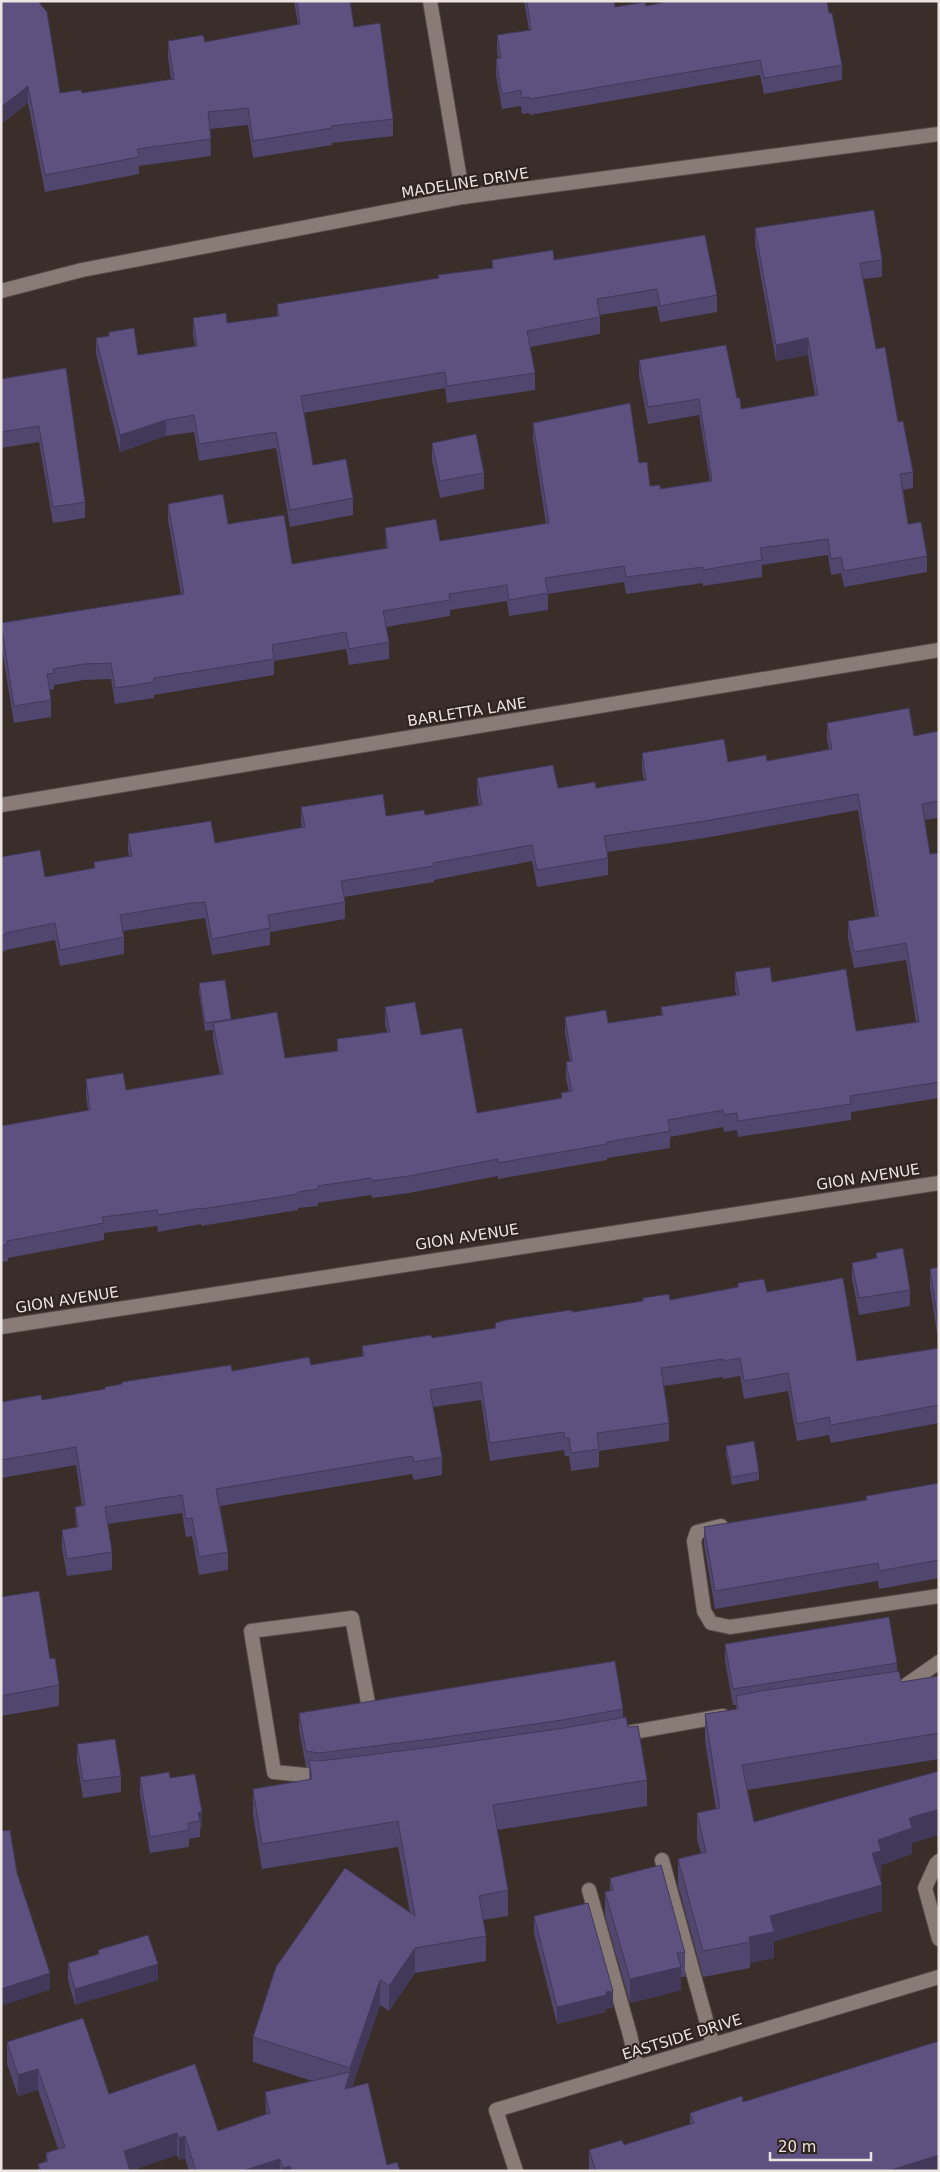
<svg xmlns="http://www.w3.org/2000/svg" width="940" height="2172" font-family="'DejaVu Sans',sans-serif">
<style>
.lines{fill:none;stroke-linecap:round;stroke-linejoin:round}
.service-casing{stroke:#554c47;stroke-width:16}
.minor-casing{stroke:#554c47;stroke-width:16}
.service{stroke:#897b75;stroke-width:14}
.minor{stroke:#897b75;stroke-width:14}
.wall{fill:#51466e}
.shaded-wall{fill:#42395a}
.building{fill:#5e5180;stroke:#42395a}
.labels{text-anchor:middle;stroke-width:4.5;stroke-linejoin:round;paint-order:stroke}
.street-label{font-size:15px;fill:#ece4e0;stroke:#2f241f}
</style>
<rect width="100%" height="100%" fill="#392e29"/>
<g class="lines">
<g class="service-casing">
<g id="service">
<path d="M721,1526L697,1532L694,1541L704,1611L711,1623L730,1627L939,1596"/>
<path d="M898,1688H902L939,1662"/>
<path d="M622,1734L723,1716"/>
<path d="M326,1777L274,1772L251,1631L352,1618L369,1708"/>
<path d="M662,1860L713,2045"/>
<path d="M939,1861L936,1864L925,1888L939,1939"/>
<path d="M589,1890L630,2035L637,2067"/>
</g>
</g>
<g class="minor-casing">
<g id="minor">
<path d="M430,1L463,197"/>
<path d="M1,291L82,270L463,197L939,134"/>
<path d="M1,805L939,650"/>
<path d="M1,1327L939,1183"/>
<path d="M516,2171L496,2110L939,1977"/>
</g>
</g>
<use href="#service" class="service"/>
<use href="#minor" class="minor"/>
</g>
<g class="wall">
<path d="M1,1L60,93H82L171,79L168,58V41L205,42L298,25L294,1H350L354,27L393,119V136L332,143V145L253,158L248,125L210,129L211,156L139,166V174L45,192L28,103L1,124Z"/>
<path d="M524,1H614L615,7L646,6L829,13L842,65V80L764,94L760,75L530,115L529,113L522,114L521,106L502,109L496,75V59H498L497,51V35L529,30Z"/>
<path d="M755,228L882,260V277L863,279L876,349L913,472V488L903,490L908,524L927,556V572L844,587L841,573L831,575L828,555L762,565V577L703,586V583L626,594L624,582L548,594V610L509,616L507,601L450,610V616L386,627L389,642V659L349,665L346,649L274,661V675L154,695V698L115,704L111,679L84,680L54,685V689L49,690L51,700V717L14,723L1,643V623L181,594L168,520V504L228,524L292,564L386,549L385,528L440,541L546,524L533,439V423L639,463L650,486L660,489L710,481L699,415L648,424L639,376V360L737,398L741,409L815,396L808,355L776,361L755,244Z"/>
<path d="M492,260H554L717,295V312L660,322L657,306L600,315V334L530,347L535,373V390L447,403L445,388L304,413L313,465L353,498V515L290,527L276,448L199,461L194,432L166,436L120,452L96,354V338L109,336V332L138,355L195,346L193,335V318L227,323L277,317V304L438,278V275L492,268Z"/>
<path d="M66,368L85,502V518L53,523L39,442L1,448V379Z"/>
<path d="M432,443L484,473V489L440,498L432,460Z"/>
<path d="M827,723L914,736L939,731V818L924,820L930,854L939,853V1098L851,1112V1120L738,1137L737,1130L724,1132L723,1127L670,1137V1148L607,1158V1160L498,1179V1176L409,1193L372,1198L371,1195L318,1203V1206L298,1208V1210L201,1226V1224L158,1232L157,1226L104,1233V1240L8,1258V1261L1,1262V1126L88,1110L86,1096V1079L126,1090L220,1074L213,1039V1030L205,1031L199,992V983L225,980L231,1020L285,1058L337,1051V1039L387,1032L385,1024V1007L421,1035L477,1113L561,1098V1093L569,1092L566,1079V1062H570L565,1033V1017L608,1023L661,1015V1007L736,995L735,989V972L772,982L856,1031L916,1022L906,960L854,968L848,938V921L875,916L858,810L705,838L607,852L608,858V875L537,887L532,861L434,880V882L344,897L345,902V919L270,932V945L212,955L205,918L191,920L123,931L124,937V954L60,966L55,940L6,950V951L1,952V857L45,877L94,868V862L129,857L128,851V834L215,843L302,828L301,823V807L386,816L425,815L479,805L477,795V778L558,788H596L644,780L642,770V753L728,762L767,761L829,749L827,739Z"/>
<path d="M876,1253L910,1290V1306L859,1315L852,1279V1263L876,1258Z"/>
<path d="M939,1267V1346L930,1287V1269Z"/>
<path d="M738,1283L767,1292L857,1361L939,1348V1423L831,1443L829,1435L797,1441L788,1391L744,1399L740,1376L723,1379V1377L664,1386L669,1423V1441L599,1451V1467L571,1471L569,1456H565L564,1450L490,1461L481,1400L433,1407L442,1457V1475L414,1480L412,1474L220,1506L228,1552V1570L199,1575L192,1536L186,1537L182,1513L108,1524L112,1552V1570L67,1576L62,1548V1530L76,1527L75,1507L82,1506L76,1465L1,1478V1402L42,1400L232,1371L311,1365L362,1357V1346L432,1338L495,1328V1323L574,1312L643,1301V1298L670,1300L738,1287Z"/>
<path d="M726,1446L759,1472V1480L732,1485L726,1454Z"/>
<path d="M939,1483V1578L879,1589L878,1581L715,1609L704,1545V1527L866,1500V1496Z"/>
<path d="M1,1597L50,1659L59,1685V1706L1,1716Z"/>
<path d="M725,1644L897,1663V1671L901,1682L939,1676V1759L747,1790L754,1822L912,1843V1854L881,1865V1877H879L882,1911L774,1941V1958L750,1963V1968L703,1977L678,1885V1859L701,1853L697,1839V1813L716,1809L705,1741V1714L736,1709V1705H733L725,1661Z"/>
<path d="M623,1709V1717L628,1727L647,1780V1806L497,1830L508,1890V1916L483,1920L486,1936V1961L415,1973L389,2011L380,2005L352,2087L387,2165L400,2171H189L185,2158L179,2160L177,2155L130,2171H38V2164L46,2161V2153L58,2149L38,2090L18,2096L7,2064V2042L109,2094L218,2131L266,2114L265,2092L312,2081L253,2062V2037L410,1913L398,1847L262,1869L253,1815V1789L309,1780V1768L306,1767L299,1729V1713Z"/>
<path d="M77,1744L121,1776V1792L83,1798L77,1761Z"/>
<path d="M195,1774L202,1828L200,1829V1837L189,1839V1847L150,1853L140,1794V1777L170,1778Z"/>
<path d="M610,1878L685,1953V1977H681V1990L630,2003L605,1916V1892L610,1891Z"/>
<path d="M534,1916L613,2007L606,2009V2012L557,2024L534,1933Z"/>
<path d="M98,1950L158,1980L75,2005L68,1980V1963L98,1954Z"/>
<path d="M743,2102L939,2171H589V2150L624,2145L690,2124V2113Z"/>
</g>
<g class="shaded-wall">
<path d="M28,86V103L1,124V107Z"/>
<path d="M808,338V355L776,361V345Z"/>
<path d="M166,420V436L120,452V435Z"/>
<path d="M939,1809V1835L912,1843V1854L881,1865V1877L872,1879V1853L878,1840L909,1818Z"/>
<path d="M202,1812V1828L200,1829V1821L198,1813Z"/>
<path d="M882,1885V1911L774,1941V1958L750,1963V1942L749,1937L770,1916Z"/>
<path d="M415,1948V1973L389,2011V1986Z"/>
<path d="M158,1964V1980L75,2005V1989Z"/>
<path d="M681,1967V1990L630,2003V1979Z"/>
<path d="M50,1973V1990L1,2006V1989Z"/>
<path d="M380,1980V2005L350,2093V2068Z"/>
<path d="M613,1991V2007L606,2009V2012L557,2024V2007Z"/>
<path d="M38,2069V2090L18,2096V2075Z"/>
<path d="M350,2072V2093L345,2089Z"/>
<path d="M177,2133V2155L129,2171L124,2151Z"/>
<path d="M185,2136V2158L179,2160V2138Z"/>
<path d="M939,2155V2171H888Z"/>
<path d="M280,2159V2171H242Z"/>
<path d="M290,2166V2171H283V2168Z"/>
</g>
<g class="building">
<path d="M1,1H38L47,12L60,93L81,90L82,93L174,79L168,41L203,35L205,42L300,24L297,1H350L354,27L380,23L393,119L331,126L332,128L253,141L248,108L208,112L211,139L137,149L139,157L45,175L28,86L1,107Z"/>
<path d="M527,1H614L615,7L645,2L646,6L669,1H827L829,13H832L842,65L764,78L760,60L530,99L529,97L522,98L521,90L502,94L496,59L501,58L497,35L531,30Z"/>
<path d="M874,210L882,260L860,263L876,349L885,347L898,422L903,421L913,472L900,474L908,524L921,522L927,556L844,571L841,557L831,559L828,539L760,548L762,560L703,570V567L626,577L624,566L545,578L548,593L509,600L507,585L449,594L450,600L383,611L389,642L349,649L346,632L272,645L274,659L154,678V682L115,688L111,663L84,664L53,669L54,673L47,674L51,700L14,706L1,623L184,594L168,504L223,494L228,524L284,515L292,564L388,548L385,528L436,519L440,541L549,523L533,423L630,403L639,463L647,462L650,486L660,485V489L712,481L699,399L648,407L639,360L726,345L737,398H740L741,409L818,395L808,338L776,345L755,228Z"/>
<path d="M705,235L717,295L660,306L657,289L597,299L600,317L527,331L535,373L447,386L445,372L301,396L313,465L346,459L353,498L290,510L276,432L199,444L194,415L166,420L120,435L96,338L109,336V332L134,328L138,355L197,346L193,318L226,313L227,323L279,316L277,304L439,278L438,275L493,268L492,260L553,250L554,260Z"/>
<path d="M66,368L85,502L53,507L39,426L1,432V379Z"/>
<path d="M476,434L484,473L440,481L432,443Z"/>
<path d="M909,708L914,736L939,731V801L922,804L930,854L939,853V1082L850,1096L851,1104L738,1121L737,1113L724,1115L723,1110L668,1120L670,1131L607,1142V1144L498,1163V1159L409,1176L372,1181L371,1178L318,1186V1189L298,1192V1194L201,1209V1208L158,1215L157,1210L102,1217L104,1223L7,1241L8,1244L1,1246V1126L90,1110L86,1079L123,1073L126,1090L223,1074L213,1023L277,1012L285,1058L338,1051L337,1039L390,1032L385,1007L415,1002L421,1035L462,1028L477,1113L562,1098L561,1093L572,1091L566,1062L572,1061L565,1017L606,1010L608,1023L663,1015L661,1007L739,995L735,972L770,967L772,982L846,969L856,1031L919,1022L906,943L854,952L848,921L878,916L858,794L705,821L604,836L608,858L537,870L532,845L433,863L434,866L341,881L345,902L268,915L270,928L212,939L205,902L191,903L120,915L124,937L60,950L55,923L5,933L6,935H1V857L40,850L45,877L95,868L94,862L132,856L128,834L211,821L215,843L305,827L301,807L383,794L386,816L424,810L425,815L482,805L477,778L553,765L558,788L595,782L596,788L646,780L642,753L724,739L728,762L766,755L767,761L832,749L827,723Z"/>
<path d="M225,980L231,1019L205,1023L199,983Z"/>
<path d="M903,1248L910,1290L859,1298L852,1263L877,1258L876,1253Z"/>
<path d="M939,1267V1328L930,1269Z"/>
<path d="M843,1278L857,1361L939,1348V1405L831,1425L829,1417L797,1424L788,1373L744,1381L740,1358L723,1361V1359L661,1368L669,1423L597,1433L599,1449L571,1453L569,1438H565L564,1432L490,1443L481,1382L430,1390L442,1457L414,1462L412,1456L216,1489L228,1552L199,1557L192,1518L186,1519L182,1495L105,1507L112,1552L67,1559L62,1530L78,1527L75,1507L85,1505L76,1447L1,1460V1402L41,1395L42,1400L105,1389V1387L122,1384V1382L231,1365L232,1371L309,1357L311,1365L364,1356L362,1346L431,1335L432,1338L496,1328L495,1323L506,1320L570,1310L574,1312L643,1301V1298L669,1294L670,1300L738,1287V1283L764,1279L767,1292Z"/>
<path d="M754,1441L759,1472L732,1477L726,1446Z"/>
<path d="M939,1483V1560L879,1571L878,1563L715,1591L704,1527L867,1500L866,1496Z"/>
<path d="M39,1591L50,1659L55,1658L59,1685L1,1696V1597Z"/>
<path d="M889,1617L897,1663L733,1689L725,1644Z"/>
<path d="M615,1661L623,1709L562,1720L438,1738L319,1753L306,1751L299,1713Z"/>
<path d="M899,1671L901,1682L939,1676V1733L742,1765L754,1822L939,1771V1809L909,1818L912,1828L878,1840L881,1851L872,1853L882,1885L770,1916L774,1932L749,1937L750,1942L703,1951L678,1859L706,1852L697,1813L720,1808L705,1714L738,1709L736,1696L761,1691Z"/>
<path d="M626,1717L628,1727L638,1726L647,1780L493,1805L508,1890L479,1896L486,1936L415,1948L389,1986L380,1980L350,2068L253,2037L276,1967L345,1868L415,1916L398,1821L262,1844L253,1789L312,1779L309,1760L320,1761L440,1746L564,1728Z"/>
<path d="M115,1739L121,1776L83,1781L77,1744Z"/>
<path d="M169,1772L170,1778L195,1774L202,1812L198,1813L200,1821L188,1823L189,1830L150,1837L140,1777Z"/>
<path d="M10,1830L17,1873L50,1973L1,1989V1831Z"/>
<path d="M661,1865L685,1953H677L681,1967L630,1979L605,1892L613,1890L610,1878Z"/>
<path d="M588,1903L613,1991L606,1992V1995L557,2007L534,1916Z"/>
<path d="M148,1935L158,1964L75,1989L68,1963L99,1954L98,1950Z"/>
<path d="M83,2018L109,2094L195,2064L218,2131L270,2113L265,2092L350,2072L345,2089L368,2083L387,2165L397,2162L400,2171H292L290,2166L283,2168L280,2159L242,2171H196L185,2136L179,2138L177,2133L124,2151L130,2171H41L38,2164L48,2161L46,2153L65,2147L38,2069L18,2075L7,2042Z"/>
<path d="M939,2041V2155L888,2171H596L589,2150L622,2140L624,2145L694,2123L690,2113L742,2096L743,2102Z"/>
</g>
<g class="labels">
<g class="street-label">
<text transform="translate(465 183) rotate(-9)" y="5">MADELINE DRIVE</text>
<text transform="translate(467 712) rotate(-9)" y="5">BARLETTA LANE</text>
<text transform="translate(868 1177) rotate(-9)" y="5">GION AVENUE</text>
<text transform="translate(467 1237) rotate(-9)" y="5">GION AVENUE</text>
<text transform="translate(67 1300) rotate(-9)" y="5">GION AVENUE</text>
<text transform="translate(682 2037) rotate(-17)" y="5">EASTSIDE DRIVE</text>
</g>
</g>
<rect width="940" height="2172" fill="none" stroke="#ece4e0" stroke-width="5"/>
<path d="M770 2152v8h101v-8" fill="none" stroke="#ece4e0" stroke-width="2.5"/>
<text x="778" y="2152" font-size="15" fill="#ece4e0" stroke="#2f241f" stroke-width="4" paint-order="stroke">20 m</text>
</svg>
